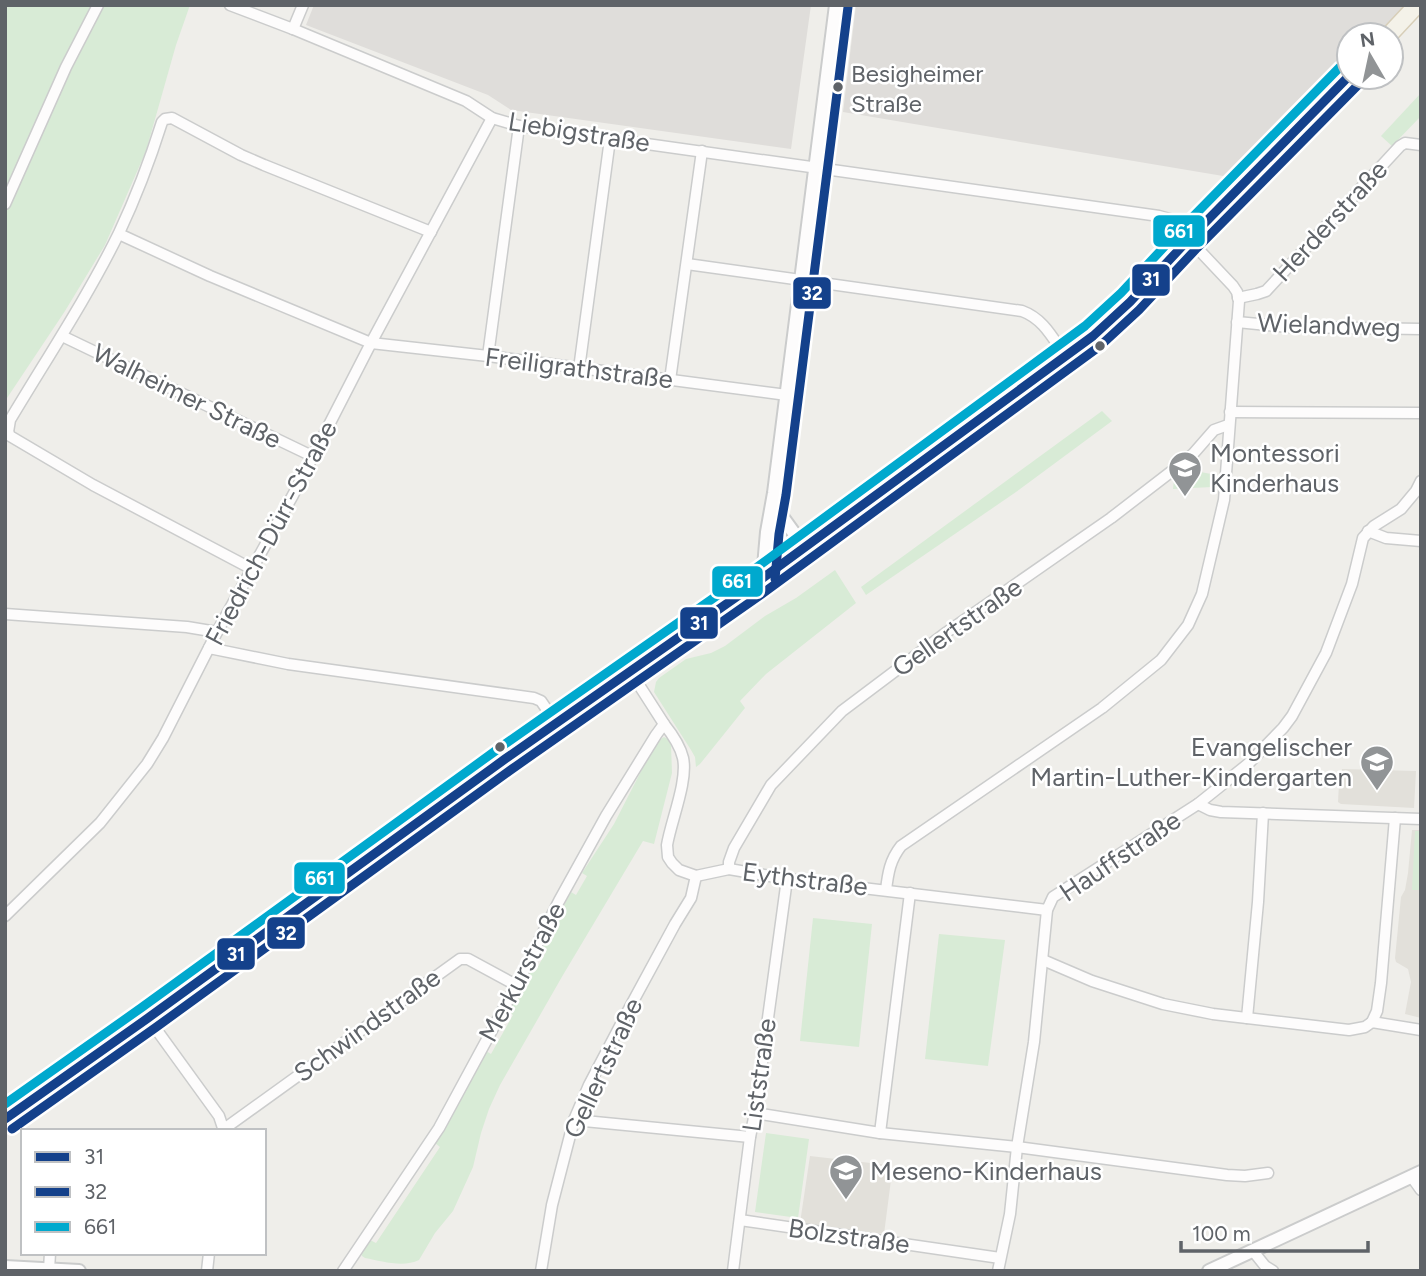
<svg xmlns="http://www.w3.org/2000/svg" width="1426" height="1276" font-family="Figtree,sans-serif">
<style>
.industrial{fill:#dfddda}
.education{fill:#e2e0da}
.green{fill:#d8ebd6}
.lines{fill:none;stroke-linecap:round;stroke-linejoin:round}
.minor-casing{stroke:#cbcccc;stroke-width:13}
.tertiary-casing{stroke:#cbcccc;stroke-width:16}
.primary-casing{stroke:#d7ceb8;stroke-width:19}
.minor{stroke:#fdfcfc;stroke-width:10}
.tertiary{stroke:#fdfcfc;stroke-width:12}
.primary{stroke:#f4f2e9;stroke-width:16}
.bus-1-casing{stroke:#fff;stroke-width:14}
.bus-2-casing{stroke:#fff;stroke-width:14}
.bus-3-casing{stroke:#fff;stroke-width:14}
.bus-1{stroke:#14418b;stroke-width:9}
.bus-2{stroke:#14418b;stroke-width:9}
.bus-3{stroke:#00a9ce;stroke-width:9}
.bus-dot{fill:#5f6368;stroke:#fff;stroke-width:2.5}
.labels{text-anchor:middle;stroke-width:5;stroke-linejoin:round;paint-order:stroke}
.bus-label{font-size:24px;fill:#5f6368;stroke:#fff;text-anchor:start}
.street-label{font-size:26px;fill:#5f6368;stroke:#fff}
.poi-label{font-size:26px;fill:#5f6368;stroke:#fff;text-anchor:start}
.line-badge{stroke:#fff;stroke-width:2.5}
.badge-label{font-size:19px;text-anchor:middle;font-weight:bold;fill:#fff}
</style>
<rect width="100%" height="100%" fill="#efeeea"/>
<g class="industrial">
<path d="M314,5H811L791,149L511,110L488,95L306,25Z"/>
<path d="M856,5H1418L1386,35H1349V69L1229,177L843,112Z"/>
</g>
<g class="education">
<path d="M1342,769L1416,771L1414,808L1341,804L1338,802L1339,784Z"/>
<path d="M1412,830H1421V1018L1405,1014L1411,982L1408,969L1396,962L1395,958L1401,897L1405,890L1408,873Z"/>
<path d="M810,1156L888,1165L887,1178L891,1180L884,1234L800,1223Z"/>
</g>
<g class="green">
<path d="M5,5H190L176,45L146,151L105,245L65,311L5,401Z"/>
<path d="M1421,93V116L1392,146L1381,136Z"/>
<path d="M1102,411L1112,421L1016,492L866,595L861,587Z"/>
<path d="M1184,470H1190L1211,474L1212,487L1173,489L1174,480Z"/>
<path d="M835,570L856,603L766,674L740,701L745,708L700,764L696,767L695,757L691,750L654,692L656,682L659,678L686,659L711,653L725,646L765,616L796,598Z"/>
<path d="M664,737L668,739L671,745L672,773L654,844L643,841L563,975L500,1085L489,1109L481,1133L473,1167L453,1211L435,1233L419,1260C403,1268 381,1261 365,1258L362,1256L360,1250L370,1240L376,1243L440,1147L435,1143L486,1051L491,1054L513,1015L508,1011L530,968L536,970L546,952L541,949L571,892L576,895L587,876L582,873L614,824L656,742Z"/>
<path d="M1415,831H1421V890H1412Z"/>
<path d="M813,918L872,924L859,1047L800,1041Z"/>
<path d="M939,934L1005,940L988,1066L925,1059Z"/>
<path d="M766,1133L809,1139L798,1218L755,1212Z"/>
</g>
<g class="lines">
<g class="minor-casing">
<g id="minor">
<path d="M230,5L293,29L466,101L492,118L519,126L1159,216C1173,219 1184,225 1194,233"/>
<path d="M293,29L303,5"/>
<path d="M5,204L66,67L98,5"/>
<path d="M119,234L210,276L371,343L488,356L787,395"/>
<path d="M687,264L1022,311C1044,319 1053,339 1066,357"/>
<path d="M1238,298L1257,294L1266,291L1400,146L1405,143L1421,145"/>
<path d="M1237,322L1289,327L1421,329"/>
<path d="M62,336L312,456"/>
<path d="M488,356L519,126"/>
<path d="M579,369L610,139"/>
<path d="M670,380L702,151"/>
<path d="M1230,412L1421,413"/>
<path d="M8,432L10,436L93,485L252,569"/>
<path d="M5,433L8,432L10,420C47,358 87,298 119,233C136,197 150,160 162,122L165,119L172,118L241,155L264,165L431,232"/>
<path d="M1368,531L1386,538L1421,541"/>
<path d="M5,614L187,627L217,632"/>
<path d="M209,648L288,664L534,698L541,701L556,723"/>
<path d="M664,724C672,734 680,745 683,758C688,781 671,821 667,845L668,857L672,863L679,870L696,876L729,869L787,879L1047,910"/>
<path d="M1198,804L1210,810L1221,812L1421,819"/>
<path d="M729,869V862L734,848L771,785L842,711L947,632L1111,518L1172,471L1193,454L1214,430L1228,425"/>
<path d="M886,890C888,873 890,860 901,846L1102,708L1161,660L1188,625L1202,594L1224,500L1239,301L1237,292L1233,286L1199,250L1188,240"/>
<path d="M5,916L100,823L147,764L163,738L217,632L293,495L371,343L492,118"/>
<path d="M1043,960L1092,981L1163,1004L1213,1014L1349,1030L1365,1027L1372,1022L1421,1030"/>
<path d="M148,1018L219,1116L224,1131"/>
<path d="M1247,1018L1258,902L1263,813"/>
<path d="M1372,1022L1377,1011L1381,983L1395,818"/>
<path d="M755,1113L880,1133L1017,1147L1227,1175L1245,1176L1268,1173"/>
<path d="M574,1120L750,1137"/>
<path d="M224,1129L460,959H468L516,985"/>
<path d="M880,1133L910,893"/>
<path d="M1411,1176L1421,1190"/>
<path d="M740,1220L1000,1258"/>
<path d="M1253,1251L1265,1266L1273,1271"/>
<path d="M49,1270L50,1253"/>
<path d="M207,1271L209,1253"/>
<path d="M343,1271L439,1128L518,982L559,901L606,816L656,735L664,724L630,671"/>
<path d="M541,1271L552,1205L574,1120L589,1085L630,1007L675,924L691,898L696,876"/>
<path d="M733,1271L750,1137L755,1113L787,879"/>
<path d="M998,1271L1010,1214L1017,1147L1034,1042L1047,910L1053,897L1198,804L1248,764L1283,728L1292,716L1326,653L1352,584L1363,538L1374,526L1401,509L1416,491L1421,481"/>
</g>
</g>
<g class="tertiary-casing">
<g id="tertiary">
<path d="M775,496L783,518L804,547"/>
<path d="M763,578L767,532L774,493L836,5"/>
<path d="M5,1267L79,1271"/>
<path d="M1209,1271L1421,1172"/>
</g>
</g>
<g class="primary-casing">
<g id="primary">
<path d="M1389,35L1417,5"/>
<path d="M5,1119L148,1018L505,759L752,586L1008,397L1093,336L1130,302L1188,240L1349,76"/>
</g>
</g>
<use href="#minor" class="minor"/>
<use href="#tertiary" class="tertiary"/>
<use href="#primary" class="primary"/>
<g class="bus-1-casing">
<path id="bus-1" d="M5,1119L148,1018L505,759L752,586L1093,336L1130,302L1188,240L1349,76"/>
</g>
<g class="bus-2-casing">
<g id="bus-2">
<path d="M775,579L779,534L786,495L848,7"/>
<path d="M12,1129L155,1028L512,769L759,596L1100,346L1139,310L1197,248L1358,85"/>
</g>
</g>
<g class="bus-3-casing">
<path id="bus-3" d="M5,1104L141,1008L498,749L745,576L1085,326L1121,293L1179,231L1340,67"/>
</g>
<use href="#bus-1" class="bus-1"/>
<use href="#bus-2" class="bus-2"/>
<use href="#bus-3" class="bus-3"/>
</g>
<defs>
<g id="school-pin" transform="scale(1.75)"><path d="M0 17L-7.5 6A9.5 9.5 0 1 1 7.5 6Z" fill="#919496" stroke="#fff"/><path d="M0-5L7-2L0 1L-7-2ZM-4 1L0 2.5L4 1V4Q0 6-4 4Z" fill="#fff"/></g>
</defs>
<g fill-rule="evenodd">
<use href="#school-pin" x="1185" y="468"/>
<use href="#school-pin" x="1377" y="762"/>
<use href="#school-pin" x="846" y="1171"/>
</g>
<g class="bus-dot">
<circle cx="838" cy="87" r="6"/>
<circle cx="1100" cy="346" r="6"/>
<circle cx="500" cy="747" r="6"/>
</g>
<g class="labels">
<g class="bus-label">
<text x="851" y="82">Besigheimer<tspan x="851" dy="30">Straße</tspan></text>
</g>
<g class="street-label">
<text transform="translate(579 132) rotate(9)" y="9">Liebigstraße</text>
<text transform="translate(1330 221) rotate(-47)" y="9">Herderstraße</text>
<text transform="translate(1329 325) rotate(2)" y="9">Wielandweg</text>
<text transform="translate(579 368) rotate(7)" y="9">Freiligrathstraße</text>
<text transform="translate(187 396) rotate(26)" y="9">Walheimer Straße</text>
<text transform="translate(271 533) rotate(-62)" y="9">Friedrich-Dürr-Straße</text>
<text transform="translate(957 627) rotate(-35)" y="9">Gellertstraße</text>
<text transform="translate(1120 856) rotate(-34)" y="9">Hauffstraße</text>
<text transform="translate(805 879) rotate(7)" y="9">Eythstraße</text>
<text transform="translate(522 972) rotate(-62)" y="9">Merkurstraße</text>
<text transform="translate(367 1025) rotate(-36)" y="9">Schwindstraße</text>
<text transform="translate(603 1068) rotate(-65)" y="9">Gellertstraße</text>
<text transform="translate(759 1075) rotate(-82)" y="9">Liststraße</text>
<text transform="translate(849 1236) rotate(8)" y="9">Bolzstraße</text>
</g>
<g class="poi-label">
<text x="1210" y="462">Montessori<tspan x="1210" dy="30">Kinderhaus</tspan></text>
<text x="1352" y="756" text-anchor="end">Evangelischer<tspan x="1352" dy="30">Martin-Luther-Kindergarten</tspan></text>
<text x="870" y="1180">Meseno-Kinderhaus</text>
</g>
</g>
<g class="line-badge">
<rect x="1152" y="214" width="54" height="34" rx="7" fill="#00a9ce"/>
<rect x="1131" y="263" width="40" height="34" rx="7" fill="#14418b"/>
<rect x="792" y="276" width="40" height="34" rx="7" fill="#14418b"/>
<rect x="711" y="565" width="53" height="33" rx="7" fill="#00a9ce"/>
<rect x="679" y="606" width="40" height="34" rx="7" fill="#14418b"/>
<rect x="293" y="861" width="53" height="34" rx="7" fill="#00a9ce"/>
<rect x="266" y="916" width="40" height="34" rx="7" fill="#14418b"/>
<rect x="216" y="937" width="40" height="34" rx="7" fill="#14418b"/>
</g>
<g class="badge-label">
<text x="1179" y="238">661</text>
<text x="1151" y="286">31</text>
<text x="812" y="300">32</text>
<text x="737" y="588">661</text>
<text x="699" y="630">31</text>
<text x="320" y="885">661</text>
<text x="286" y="940">32</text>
<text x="236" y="961">31</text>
</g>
<rect width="1426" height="1276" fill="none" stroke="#5f6368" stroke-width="14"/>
<rect x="21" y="1129" width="245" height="126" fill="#ffffff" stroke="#bfc1c3" stroke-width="2"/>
<rect x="35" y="1152" width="35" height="10" fill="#14418b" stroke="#bfc1c3" stroke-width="2"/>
<text x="84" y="1164" font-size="21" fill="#5f6368">31</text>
<rect x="35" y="1187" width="35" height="10" fill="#14418b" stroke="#bfc1c3" stroke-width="2"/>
<text x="84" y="1199" font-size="21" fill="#5f6368">32</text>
<rect x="35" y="1222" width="35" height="10" fill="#00a9ce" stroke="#bfc1c3" stroke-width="2"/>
<text x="84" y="1234" font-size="21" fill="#5f6368">661</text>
<g transform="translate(1370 56) rotate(351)"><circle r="33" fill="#ffffff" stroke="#bfc1c3" stroke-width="2"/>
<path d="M0-5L12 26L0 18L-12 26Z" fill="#919496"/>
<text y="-10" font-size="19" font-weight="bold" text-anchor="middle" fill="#5f6368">N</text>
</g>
<path d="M1181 1241v10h187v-10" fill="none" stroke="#5f6368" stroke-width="3.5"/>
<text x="1192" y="1241" font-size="21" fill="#5f6368" stroke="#ffffff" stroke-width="5" paint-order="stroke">100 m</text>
</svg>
